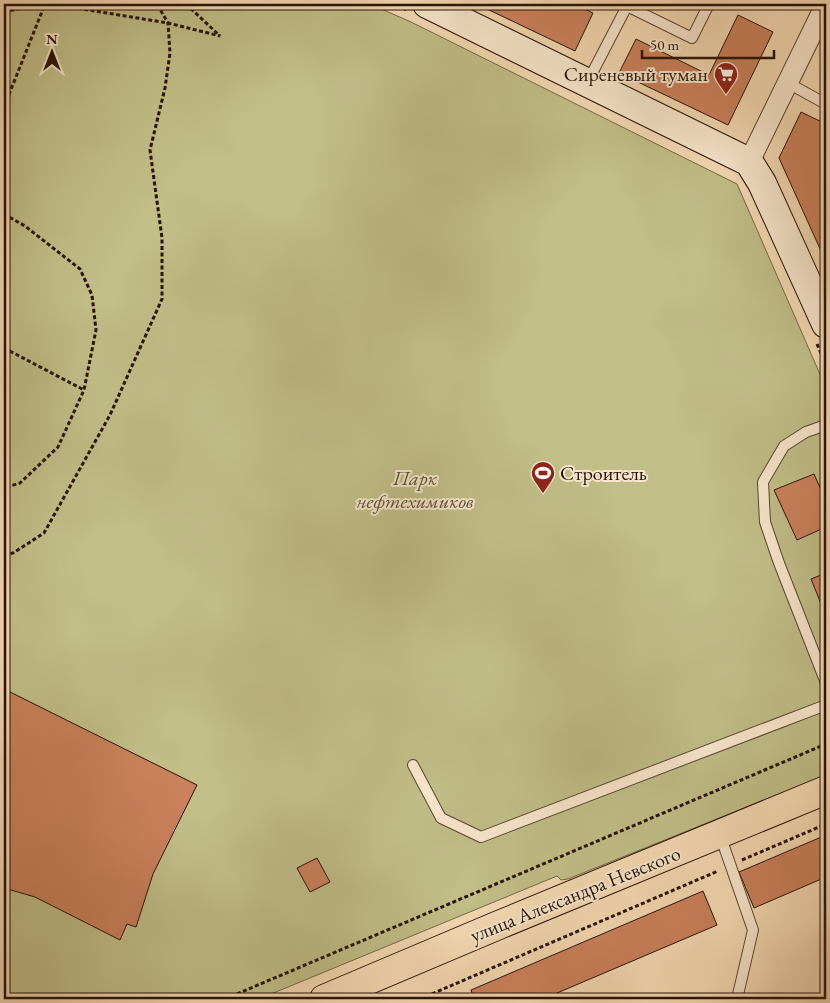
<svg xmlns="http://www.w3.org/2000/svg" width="830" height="1003" font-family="'EB Garamond',serif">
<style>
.green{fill:#c1be88;stroke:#746848}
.building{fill:#ca815c;stroke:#271208}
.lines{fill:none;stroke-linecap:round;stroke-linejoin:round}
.lane-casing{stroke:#5a4432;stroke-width:12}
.street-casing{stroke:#5a4432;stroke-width:22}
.secondary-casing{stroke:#271208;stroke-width:30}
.primary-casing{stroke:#271208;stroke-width:30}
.path{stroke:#271208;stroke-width:3;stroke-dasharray:4 2.5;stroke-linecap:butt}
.lane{stroke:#f8e6cd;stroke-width:10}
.street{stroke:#f8e6cd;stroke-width:20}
.secondary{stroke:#f8e6cd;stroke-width:28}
.primary{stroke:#f4d9b2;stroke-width:28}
.labels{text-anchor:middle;stroke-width:4;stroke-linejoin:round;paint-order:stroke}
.poi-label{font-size:20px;fill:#271208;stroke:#f8e6cd;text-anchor:end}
.park-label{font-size:20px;font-style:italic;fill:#5d4e35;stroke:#f8e6cd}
.street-label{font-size:20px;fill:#271208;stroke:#f8e6cd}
</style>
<rect width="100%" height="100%" fill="#f4d9b2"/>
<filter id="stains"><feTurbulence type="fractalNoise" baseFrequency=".004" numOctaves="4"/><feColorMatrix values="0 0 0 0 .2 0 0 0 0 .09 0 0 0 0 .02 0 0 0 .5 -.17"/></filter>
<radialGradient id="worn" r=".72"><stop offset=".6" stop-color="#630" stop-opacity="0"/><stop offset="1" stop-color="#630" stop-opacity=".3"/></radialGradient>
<path class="green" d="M4,4H370L411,22L737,184L826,388V775L568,879L561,880L557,876L259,999H4Z"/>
<g class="building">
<path d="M489,4H560L564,6L565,4H574L593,13L575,51L487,9Z"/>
<path d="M738,15L773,32L728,125L619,73L636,39L709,75Z"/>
<path d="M801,112L826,124V262L779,158Z"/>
<path d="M814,474L826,501V527L797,540L774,490Z"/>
<path d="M826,573V616L811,579Z"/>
<path d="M4,689L197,785L153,874L136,927L127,924L120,940L35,897L4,888Z"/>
<path d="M826,835V877L754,908L739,872Z"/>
<path d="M317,858L330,882L310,892L297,868Z"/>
<path d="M703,891L717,925L543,999H474L471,990Z"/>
</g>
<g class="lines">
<g class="lane-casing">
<g id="lane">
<path d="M623,4L692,38L709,4"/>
<path d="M587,83L627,6"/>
<path d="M788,83L826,104"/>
<path d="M826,425L806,432L784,446L763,482L765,522L779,563L826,683"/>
<path d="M413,765L441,818L481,837L826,705"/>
<path d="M720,835L753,930L737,999"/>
</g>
</g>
<g class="street-casing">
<path id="street" d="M749,162L826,4"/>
</g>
<g class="secondary-casing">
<path id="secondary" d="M427,4L749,162L762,183L826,324"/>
</g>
<g class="primary-casing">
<path id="primary" d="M324,999L494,927L826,790"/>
</g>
<g class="path">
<path d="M52,4L168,23L220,36"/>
<path d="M186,4L220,36"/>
<path d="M393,4L406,10"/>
<path d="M4,12L41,4"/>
<path d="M4,107L45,4"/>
<path d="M4,214L25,226L80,269L92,295L96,330L84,390L58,447L20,483L4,488"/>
<path d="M817,344L826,365"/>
<path d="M4,348L84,390"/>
<path d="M4,555L13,553L44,533L110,415L162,299V238L150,150L165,88L170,53L168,23L157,4"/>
<path d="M742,860L826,824"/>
<path d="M225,999L826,744"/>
<path d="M420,999L718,871"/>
</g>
<use href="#lane" class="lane"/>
<use href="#street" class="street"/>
<use href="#secondary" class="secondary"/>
<use href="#primary" class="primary"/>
</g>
<defs>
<g id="supermarket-pin" transform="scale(1.25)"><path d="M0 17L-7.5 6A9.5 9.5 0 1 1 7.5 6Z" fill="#8f2418" stroke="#f8e6cd"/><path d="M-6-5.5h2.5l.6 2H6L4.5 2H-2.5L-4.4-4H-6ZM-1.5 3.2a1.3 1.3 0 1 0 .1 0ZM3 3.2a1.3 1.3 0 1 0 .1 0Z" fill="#fff"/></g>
<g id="stadium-pin" transform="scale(1.25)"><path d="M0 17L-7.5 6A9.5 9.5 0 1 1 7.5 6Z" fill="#8f2418" stroke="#f8e6cd"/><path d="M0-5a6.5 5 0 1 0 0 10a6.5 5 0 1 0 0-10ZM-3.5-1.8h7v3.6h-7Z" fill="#fff"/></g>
</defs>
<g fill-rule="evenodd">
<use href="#supermarket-pin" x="726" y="74"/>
<use href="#stadium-pin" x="543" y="473"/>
</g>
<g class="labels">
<g class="poi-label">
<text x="708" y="81">Сиреневый туман</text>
<text x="560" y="480" text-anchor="start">Строитель</text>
</g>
<g class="park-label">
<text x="415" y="485">Парк<tspan x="415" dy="23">нефтехимиков</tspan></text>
</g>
<g class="street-label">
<text transform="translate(575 894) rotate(-22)" y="7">улица Александра Невского</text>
</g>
</g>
<rect width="830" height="1003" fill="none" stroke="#f4d9b2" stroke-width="20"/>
<rect x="5" y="5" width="820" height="993" fill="none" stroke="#271208" stroke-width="2.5"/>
<rect x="10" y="10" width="810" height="983" fill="none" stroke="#271208"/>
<g transform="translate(52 52)" stroke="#f8e6cd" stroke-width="4" paint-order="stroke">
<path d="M0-4L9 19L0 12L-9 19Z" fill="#271208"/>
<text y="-8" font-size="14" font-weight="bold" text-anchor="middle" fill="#271208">N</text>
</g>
<path d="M642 50v8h132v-8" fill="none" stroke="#271208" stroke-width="2.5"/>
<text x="650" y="50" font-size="15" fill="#271208" stroke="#f8e6cd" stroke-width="4" paint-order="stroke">50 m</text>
<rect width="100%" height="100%" filter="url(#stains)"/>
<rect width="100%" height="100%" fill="url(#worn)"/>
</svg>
